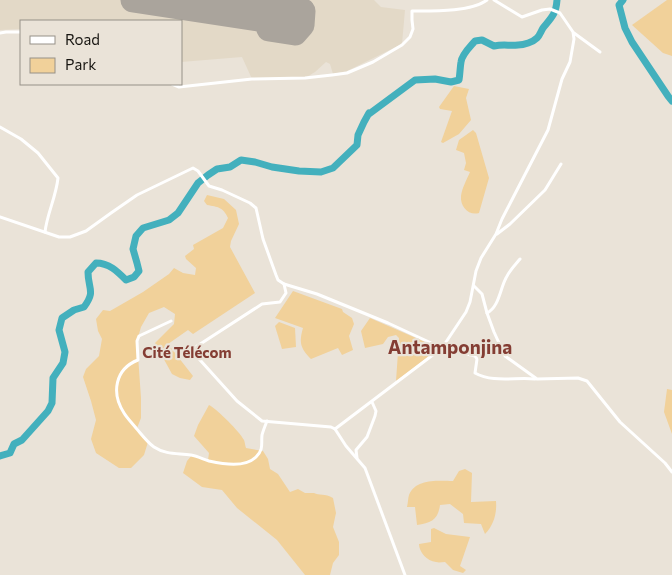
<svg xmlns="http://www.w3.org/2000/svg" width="672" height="575" font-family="Commissioner,sans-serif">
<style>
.built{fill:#e3d9c7}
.green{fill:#f1d19a}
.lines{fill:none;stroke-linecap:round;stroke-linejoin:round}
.river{stroke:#43b0bd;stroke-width:7}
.runway{stroke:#aaa49c;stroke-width:25}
.minor{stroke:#fff;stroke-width:3}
.labels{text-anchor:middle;stroke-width:4.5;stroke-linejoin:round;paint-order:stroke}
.neighbourhood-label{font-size:15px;font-weight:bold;fill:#843d33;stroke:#eae3d8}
.district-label{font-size:19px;font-weight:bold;fill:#843d33;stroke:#eae3d8}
</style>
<rect width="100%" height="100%" fill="#eae3d8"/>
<path class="built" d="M0,0H374L381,7L405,10L402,44L347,71L333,74L330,64L326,62L315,72L305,78L252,79L242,57L181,62V21H21V29L0,30Z"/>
<g class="green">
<path d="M667,0H672V56L663,53L632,25Z"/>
<path d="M454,86L469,89L466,98L471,120L459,134L443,143L441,142L452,111L440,109L439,107Z"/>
<path d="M473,130L476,133L489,178L479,213C469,216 460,207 461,196C462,188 467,179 470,172L464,170L466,163L464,153L456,150L459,140Z"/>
<path d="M207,195L224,199L236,210L239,224L231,241L230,247L255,293L193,334L188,330L168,344L193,376L190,380L180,378L172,374L155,343L174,324L175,314L164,307L149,313L141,327L137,341L141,398V418L137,428L148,442L144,455L131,468H119L96,453L91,439L96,420L91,401L83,377L86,369L99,356L102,339L98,331L96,319L103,310L110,311L143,292L169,274L174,268L183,273L195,275L196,268L186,259L185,256L194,249L193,245L223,228L228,218C223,207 218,207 207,205L204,201Z"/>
<path d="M293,291L342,309L343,312L352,318L354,324L349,336L353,350L342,355L338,348L311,359C300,348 299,342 303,328L275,318Z"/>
<path d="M370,318L432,345L433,348L436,351L396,381L399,338L396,335L388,337L383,344L365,348L361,331Z"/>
<path d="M279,322L295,328L296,347L282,349L275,326Z"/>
<path d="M667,389L672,390V434L664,412Z"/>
<path d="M209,405C218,410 239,431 244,440C245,443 245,445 246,448L263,451L268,459L270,469L278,474L290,492L298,489L305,493H314C319,496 325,493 333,498L336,513L333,527L339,542V555L333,563L330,575H305L277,540L237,508L222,490L202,487L183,473L187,461L192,455L208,460L209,453L194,436L198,425Z"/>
<path d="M465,469L472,473L471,502L496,501C497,513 494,525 485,534L481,524L464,523L463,514L450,504L440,505C438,520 431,523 417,525L415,507H407C408,503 408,498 409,495C416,478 439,481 453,481L459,471Z"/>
<path d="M434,528L446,534L470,537L460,566L466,570L463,573L453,570L445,562C442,562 439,563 436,562C427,561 419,552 419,544L431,542V529Z"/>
</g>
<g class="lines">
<g class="river">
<path d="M623,0L619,5L625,28L632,42L668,96L672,101"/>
<path d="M0,456L10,453L14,444L22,440L48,411L52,403L53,378L63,363L65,352L59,330L62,318L74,310L84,307C96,291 88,289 88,272L96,263C109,263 117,271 126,280L134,277L139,271L137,263L133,249L136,236L143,228L169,220L178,213L198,183L208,175L217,169L230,167L241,160L255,162L272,167L299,171L321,172L333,168L357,145L358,135L364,122L369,113V114L415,80L435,79L451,82L459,80C460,74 460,68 461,62C462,54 470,47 475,41L482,40L494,46C504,44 509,46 518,45C524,45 533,42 537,38C540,35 541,31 543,28C552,17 556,14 557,0"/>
</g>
<path class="runway" d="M133,0L265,20L269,29L295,33L302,25L303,11L227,0"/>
<g class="minor">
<path d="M0,33L6,32H21"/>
<path d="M574,33L600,52"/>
<path d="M172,84L179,87L252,79L305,78L332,75L347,73L373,62L402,45L410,37L413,29L412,20V11C433,11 471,12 487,0"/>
<path d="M0,127L21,139L38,153L58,178C56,197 47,214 45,232"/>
<path d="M0,217L59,237H70L86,231L111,213L137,195L193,168L198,171L209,186L222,190L250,203L256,208L263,239L276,275L278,280L284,284L286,293L280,302L262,304L191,350L237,401L262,421L331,427L335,429L442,348L466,312L470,302L476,271L481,258L496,234L502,219L548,130L562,79L570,62L574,39L573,32L560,13L550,9L542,10L522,17L494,0"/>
<path d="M497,234L510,224L545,190L561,164"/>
<path d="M284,284L317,294L388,323L442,348L475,356L477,359L475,373C493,383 515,377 535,379"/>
<path d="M474,286L482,294L487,313L494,332L505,356L537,379L578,378L587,381L620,422L665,463L672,472"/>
<path d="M487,313C499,307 500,289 506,278C509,271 515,265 520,259"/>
<path d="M171,321L139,336L137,341L138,360C115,369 111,393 124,413C127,418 132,423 136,428C142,435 147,442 154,447C166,455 178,453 191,455C197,456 203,459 209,461C223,464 245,468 256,457C264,449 261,444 262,435C263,431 265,426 267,421"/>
<path d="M335,429L346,446L365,468L405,575"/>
<path d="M357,458L356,450L367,437L375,416L376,411L372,402"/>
</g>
</g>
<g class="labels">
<g class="neighbourhood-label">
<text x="187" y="358">Cité Télécom</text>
</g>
<g class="district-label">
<text x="450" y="354">Antamponjina</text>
</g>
</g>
<rect x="20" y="20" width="162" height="65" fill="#eae3d8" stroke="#969188"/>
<rect x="30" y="36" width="25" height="8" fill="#ffffff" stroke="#969188"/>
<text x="65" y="45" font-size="15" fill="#171511">Road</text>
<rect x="30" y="58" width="25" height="15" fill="#f1d19a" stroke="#969188"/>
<text x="65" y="70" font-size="15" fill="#171511">Park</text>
</svg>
